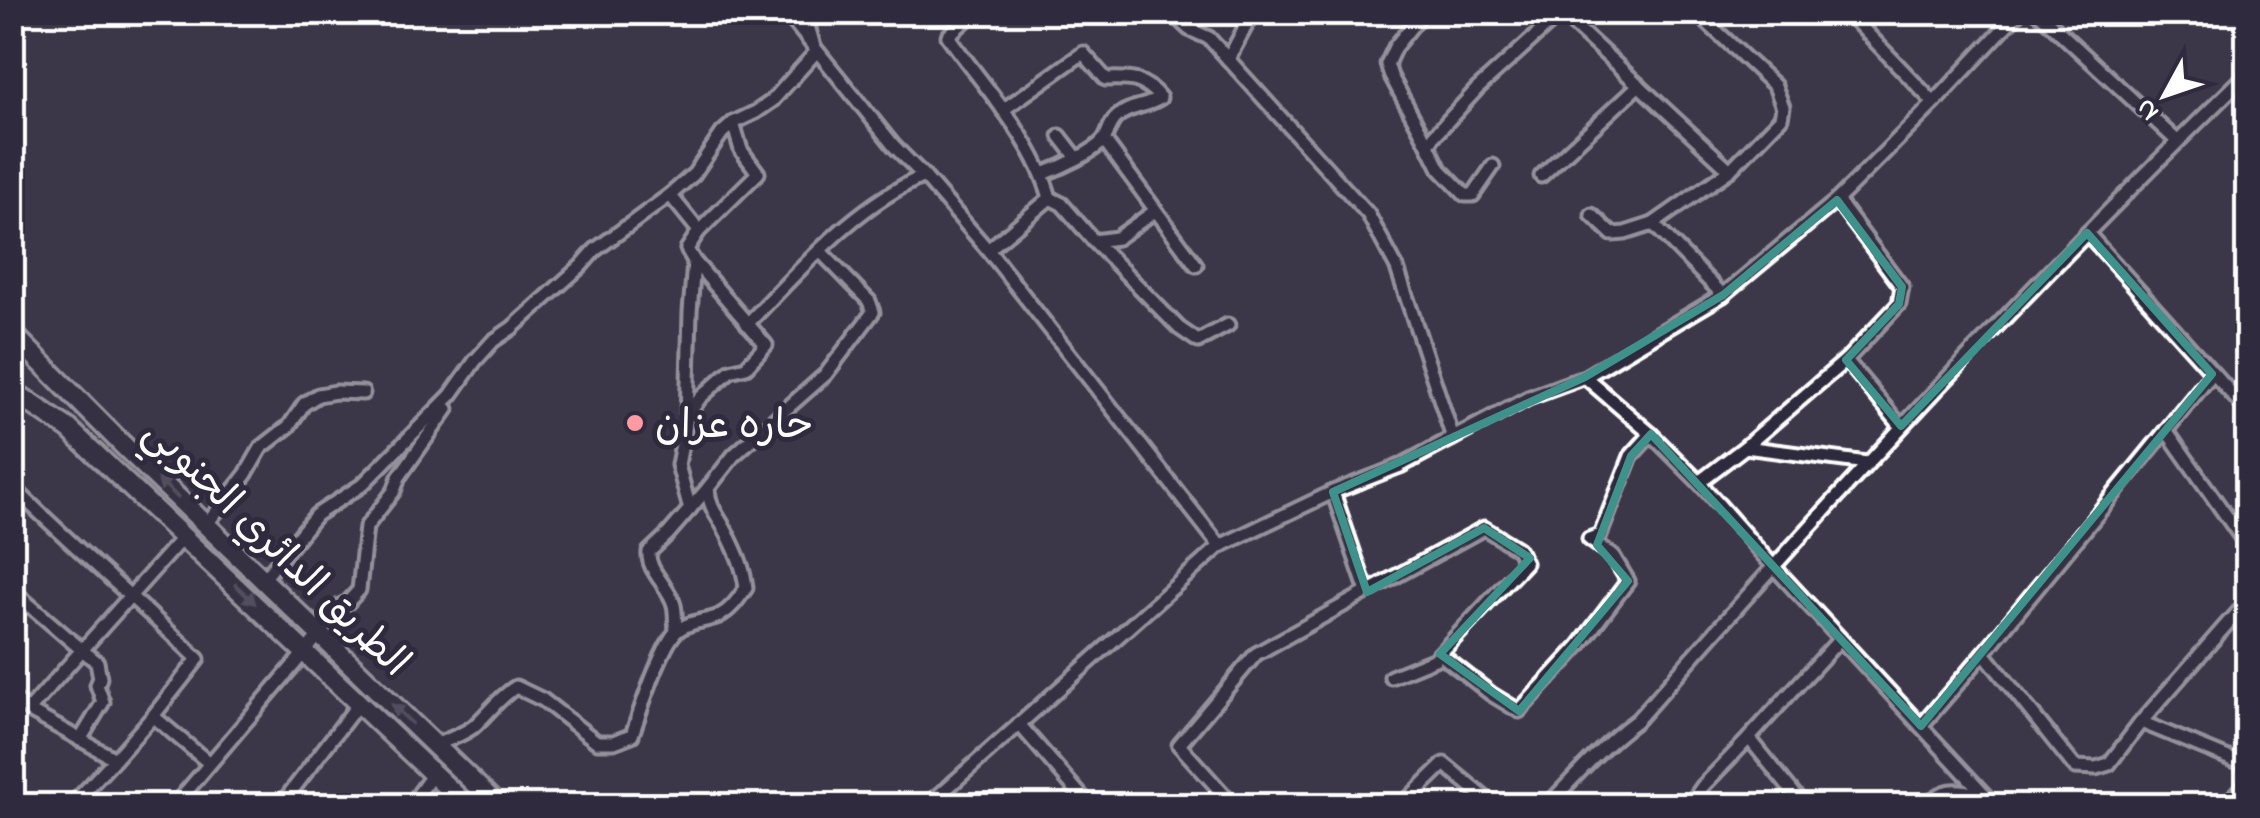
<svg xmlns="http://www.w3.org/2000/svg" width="2260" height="818" font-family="'Indie Flower','Playpen Sans Arabic',sans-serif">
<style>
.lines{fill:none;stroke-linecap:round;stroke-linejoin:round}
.minor-casing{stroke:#fff;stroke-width:19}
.primary-casing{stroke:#fff;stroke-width:25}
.trunk-casing{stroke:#fff;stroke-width:28}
.minor{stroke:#2f2a3d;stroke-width:11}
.primary{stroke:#2f2a3d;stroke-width:18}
.trunk{stroke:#2f2a3d;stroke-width:20}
.oneway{fill:#6d6a77}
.marked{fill:none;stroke:#3f918b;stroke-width:8;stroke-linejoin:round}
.poi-dot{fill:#ff9aa2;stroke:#2f2a3d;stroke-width:4}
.labels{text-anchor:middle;stroke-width:10;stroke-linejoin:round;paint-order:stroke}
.poi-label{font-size:40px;fill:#fff;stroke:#2f2a3d;text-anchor:start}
.street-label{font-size:40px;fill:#fff;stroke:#2f2a3d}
</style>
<rect width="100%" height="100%" fill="#3c3749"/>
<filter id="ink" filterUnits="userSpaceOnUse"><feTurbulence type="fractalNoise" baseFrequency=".01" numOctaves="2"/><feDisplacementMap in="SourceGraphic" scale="20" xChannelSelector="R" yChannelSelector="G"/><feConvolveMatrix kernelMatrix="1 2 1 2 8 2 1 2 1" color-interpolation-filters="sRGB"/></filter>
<g filter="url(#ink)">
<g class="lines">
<g class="minor-casing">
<g id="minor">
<path d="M786,12L894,146L924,176L988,250L1220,546"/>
<path d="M804,12L813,43"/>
<path d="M975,12L948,36C983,86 1034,139 1050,198L988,250"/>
<path d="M1171,12L1189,29L1209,38L1368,214L1397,268L1453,438"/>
<path d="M1423,12L1395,47L1387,64L1391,76L1428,145"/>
<path d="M1560,12L1730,170"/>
<path d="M1847,12L1934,103"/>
<path d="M2038,12L2177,141"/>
<path d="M1228,59L1247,24L1256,12"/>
<path d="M1003,110L1083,53L1106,79C1131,78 1144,78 1160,98C1147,107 1128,106 1117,117C1110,123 1109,131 1105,138C1096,152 1059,168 1043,174"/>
<path d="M1060,136L1077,158"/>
<path d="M1104,140L1196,265"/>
<path d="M1493,166L1473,195H1465L1440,169L1428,145L1434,136L1477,89L1561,13"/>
<path d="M1541,176L1639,85"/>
<path d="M670,195L699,231"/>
<path d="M1050,198L1062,204L1094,241L1117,238L1155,211"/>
<path d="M1837,200L1902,287L1899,304L1846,360L1901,426"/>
<path d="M1592,215L1612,234L1625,233L1653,224L1723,295"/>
<path d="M1653,224L1730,170L1781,118L1783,107L1775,86L1696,12"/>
<path d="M2087,233L2248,412"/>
<path d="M1094,241L1179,328L1198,341L1228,325"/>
<path d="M747,324C802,269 852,207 924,176"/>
<path d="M1585,377L1651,434L1699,482L1773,566L1995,806"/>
<path d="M687,417L690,312L694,262"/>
<path d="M2166,430L2248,547"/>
<path d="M1745,447L1867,463"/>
<path d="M1699,482L1745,447L1846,360"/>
<path d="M12,486C72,546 137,600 198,659L153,716L209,763"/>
<path d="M1333,492L1367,592L1484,528L1518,549L1525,563L1435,659L1391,677"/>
<path d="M690,509L678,465L687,417L700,398L730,371L746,367L766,345L694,261L687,249L699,231L758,173L741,150L733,123"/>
<path d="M206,525L246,474L261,448L289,426L304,404L318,395L336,392L363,393"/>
<path d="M263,580L316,515L362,485L451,395L475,361L493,341L512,328L581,266L595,250L670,195L694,174L722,133L733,123L756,112L772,101L816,52"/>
<path d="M12,590L82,650L184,536"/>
<path d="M676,631C675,623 676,613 674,605C669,586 647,571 649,552L668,534L708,488"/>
<path d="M1984,653L2075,767L2096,768L2109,764L2141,722L2248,766"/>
<path d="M1440,654L1491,694L1519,711L1579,646L1628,581L1613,556L1589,539L1600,535L1631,456L1651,434"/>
<path d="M12,698L33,713L115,759L153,716"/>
<path d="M29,710L82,650L97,662L100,678L97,685L103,702L80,740"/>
<path d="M2141,722L2248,600"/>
<path d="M1019,724L1090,806"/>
<path d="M1921,726L1984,653L2212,374"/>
<path d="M1749,738L1840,639"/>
<path d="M435,745C448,740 462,735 473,727C488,714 499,697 516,687L543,700L597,742H614L632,735C640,711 660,650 675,633C686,621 705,622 719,616C731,610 738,599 746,588C744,568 736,551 727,533C718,515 709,509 708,488L734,455L826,374L873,312L869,301L820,251"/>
<path d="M71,806L115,759"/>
<path d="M174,806L320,634L327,612L348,602L359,590L366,527L394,491L399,477L447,409"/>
<path d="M280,806L359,703"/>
<path d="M410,806L433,774"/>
<path d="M927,806L1220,546L1333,492L1400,466L1528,398L1585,377L1723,295L1837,200L1934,103L2019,12"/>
<path d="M1234,806L1179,745L1256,654L1367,592"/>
<path d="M1401,806L1444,764L1495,806"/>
<path d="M1547,806C1576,775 1603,745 1637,720C1833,497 2034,280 2248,73"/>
<path d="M1689,806L1703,786L1749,738L1804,806"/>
<path d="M1924,806C1949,785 1955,790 1984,795"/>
</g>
</g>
<g class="primary-casing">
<g id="primary">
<path d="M12,333L123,445L498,806"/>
<path d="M12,394L23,398L69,429L467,806"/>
</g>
</g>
<g class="trunk-casing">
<path id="trunk" d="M2231,806L2248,788"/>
</g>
<use href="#minor" class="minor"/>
<use href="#primary" class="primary"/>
<use href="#trunk" class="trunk"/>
</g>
<defs><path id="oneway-solid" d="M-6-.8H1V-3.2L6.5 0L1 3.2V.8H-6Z" transform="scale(2.5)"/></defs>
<g class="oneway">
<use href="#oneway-solid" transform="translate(168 488) rotate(-136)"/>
<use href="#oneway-solid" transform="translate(245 594) rotate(44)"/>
<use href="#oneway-solid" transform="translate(402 714) rotate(-136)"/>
</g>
</g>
<path d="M0 0H2260V818H0ZM1837,200L1902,287L1899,304L1846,360L1901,426L2087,233L2212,374L1921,726L1651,434L1631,456L1597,545L1628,581L1519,711L1440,654L1530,558L1484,528L1367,592L1333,492L1585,377L1723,295Z" fill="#3c3749" fill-opacity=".55" fill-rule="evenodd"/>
<path class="marked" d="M1837,200L1902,287L1899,304L1846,360L1901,426L2087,233L2212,374L1921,726L1651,434L1631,456L1597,545L1628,581L1519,711L1440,654L1530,558L1484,528L1367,592L1333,492L1585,377L1723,295Z"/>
<circle class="poi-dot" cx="635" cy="423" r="10"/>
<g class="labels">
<g class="poi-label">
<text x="655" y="437">حاره عزان</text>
</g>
<g class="street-label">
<text transform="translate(278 546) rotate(44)" y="14">الطريق الدائري الجنوبي</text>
</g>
</g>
<rect width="2260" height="818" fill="none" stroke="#2f2a3d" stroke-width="50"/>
<rect x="25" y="25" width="2210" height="768" fill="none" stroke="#fff" stroke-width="4" filter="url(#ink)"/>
<g transform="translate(2165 95) rotate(230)" stroke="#2f2a3d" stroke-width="8" paint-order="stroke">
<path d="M0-8L18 38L0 25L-18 38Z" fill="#ffffff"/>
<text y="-15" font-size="28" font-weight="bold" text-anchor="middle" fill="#ffffff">N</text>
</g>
</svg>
